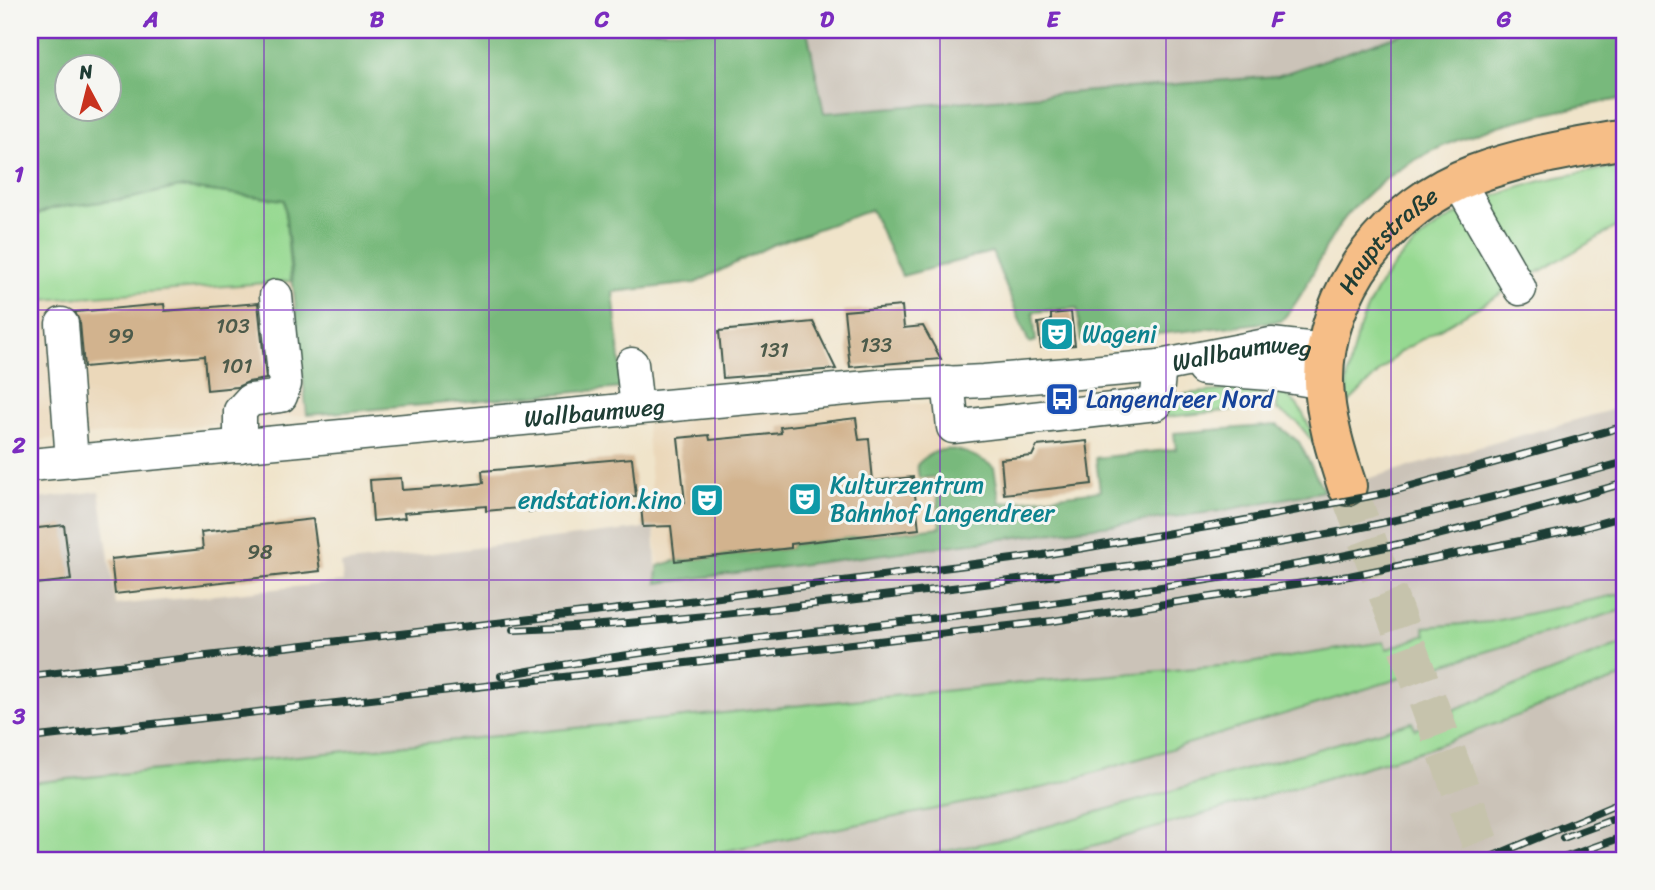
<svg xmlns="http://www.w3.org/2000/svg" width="1655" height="890" font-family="Sriracha,sans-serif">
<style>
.built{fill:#ebd8ba}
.industrial{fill:#cbc3b8}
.green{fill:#96d991;stroke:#5a8b62;stroke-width:2}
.forest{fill:#78b97b;stroke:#4c7b58;stroke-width:2;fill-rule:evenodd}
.building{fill:#d2b38e}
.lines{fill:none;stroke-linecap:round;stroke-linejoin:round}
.major-tunnel{stroke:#c6c3ac;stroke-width:38;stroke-dasharray:38 19;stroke-linecap:butt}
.minor-casing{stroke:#3e564a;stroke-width:35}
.major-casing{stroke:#3e564a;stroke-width:42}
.minor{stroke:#fff;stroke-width:32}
.major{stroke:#f6be87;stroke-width:38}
.rail-casing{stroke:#1f3d34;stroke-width:8}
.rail{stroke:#f6f6f2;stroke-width:5;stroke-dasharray:16;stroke-linecap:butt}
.grid{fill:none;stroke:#7b2cbf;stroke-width:2;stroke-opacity:0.55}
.labels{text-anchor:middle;stroke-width:6;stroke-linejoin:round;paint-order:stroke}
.number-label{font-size:21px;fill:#4c5a4a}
.street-label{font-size:24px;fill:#1f3d34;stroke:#f6f6f2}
.culture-label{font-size:24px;fill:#0d838f;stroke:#f6f6f2;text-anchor:start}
.transit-label{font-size:24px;fill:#164399;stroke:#f6f6f2;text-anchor:start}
.neatline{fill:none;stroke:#7b2cbf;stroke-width:2.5}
.grid-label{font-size:23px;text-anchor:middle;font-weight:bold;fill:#7b2cbf}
</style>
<rect width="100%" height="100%" fill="#f6f6f2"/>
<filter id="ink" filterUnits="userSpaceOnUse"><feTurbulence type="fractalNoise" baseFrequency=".0143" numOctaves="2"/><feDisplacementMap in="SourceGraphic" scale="14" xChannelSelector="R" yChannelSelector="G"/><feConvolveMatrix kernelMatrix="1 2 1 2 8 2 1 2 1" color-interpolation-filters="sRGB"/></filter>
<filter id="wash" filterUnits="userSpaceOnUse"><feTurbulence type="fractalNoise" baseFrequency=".00686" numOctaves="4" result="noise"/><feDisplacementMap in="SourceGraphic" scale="28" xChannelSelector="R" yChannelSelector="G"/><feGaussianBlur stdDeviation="1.57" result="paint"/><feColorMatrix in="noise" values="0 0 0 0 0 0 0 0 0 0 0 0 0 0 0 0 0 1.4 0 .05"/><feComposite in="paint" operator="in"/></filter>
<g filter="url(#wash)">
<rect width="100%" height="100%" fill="#f0e4ca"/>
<g class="built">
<path d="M284,200L307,415L30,441V217Z"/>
<path d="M858,400L937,405L943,450L923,458L935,476L942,527L791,545V548L675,561L658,566L646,422Z"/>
</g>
<g class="industrial">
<path d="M807,30H1414L1277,76L823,113Z"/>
<path d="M1625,406V860H30V500L99,491L116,605L343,582L341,564L654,527L657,582L1220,511L1324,491Z"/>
</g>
<g class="green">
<path d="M1625,165V222L1400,352L1345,406C1352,278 1422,213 1541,181C1569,174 1598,171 1625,165Z"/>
<path d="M179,187L284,200L291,281L30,301V217L53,208L132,198Z"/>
<path d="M1262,387L1259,404L1254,408L1167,417L1163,409L1174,399L1185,394Z"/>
<path d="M1277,389C1299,400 1306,418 1315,440L1314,443L1297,422L1277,410Z"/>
<path d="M1625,593V609L1051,786L679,860H30V783L1041,681L1244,664L1383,642L1387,649L1426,635L1424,627L1490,622Z"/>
<path d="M1625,643V676L1424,750L1096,845L1023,860H900L996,841L1412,722L1415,729L1454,717L1453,710Z"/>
</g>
<g class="forest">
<path d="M30,30H807L824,113L1277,76L1414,30H1625V98C1529,117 1417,134 1349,213C1321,245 1311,290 1281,321L1081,342L1077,308L1033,312L1036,341L1029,343L992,252L902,276L871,210L772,245L695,283L613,292L623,388L307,415L284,200L179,187L132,198L53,208L30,217ZM66,66H108V108H66Z"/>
<path d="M1277,425L1299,442L1324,491L1220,511L657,583L658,566L675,561L791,548V544L941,527L935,477L919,478L917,465C941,438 969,451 994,467L1000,503L1100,491L1096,458L1176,449L1174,433Z"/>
</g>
<g id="blocks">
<g class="building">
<path d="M258,303L266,379L248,382L237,387L207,390L204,356L84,367L80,323L75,312L164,304L165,311Z"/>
<path d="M902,306L904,328L923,326L941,359L850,367L844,311Z"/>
<path d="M1071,312L1075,345L1041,348L1038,323L1051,321V314Z"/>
<path d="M813,322L836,369L723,378L719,331Z"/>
<path d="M856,418L859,440L869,439L873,481L913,477L919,529L791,544V548L675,561L671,526L643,527L641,506L685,502L678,438L709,435L710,440L781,433L780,427Z"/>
<path d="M1087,441L1092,484L1004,494L1001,459L1032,456L1037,446Z"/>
<path d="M632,458L636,496L590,499L591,506L529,512V507L486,511V506L404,513L405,518L373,521L370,480L401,478L402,490L444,487L483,483L482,471Z"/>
<path d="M313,519L320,571L115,594L111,559L203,549L201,532Z"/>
<path d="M64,525L71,580L36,584L30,529Z"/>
</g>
</g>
</g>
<g filter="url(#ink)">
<use href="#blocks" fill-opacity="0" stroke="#3e564a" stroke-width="2"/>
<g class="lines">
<path class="major-tunnel" d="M1347,486L1487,860"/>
<g class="minor-casing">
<g id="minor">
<path d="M1458,181L1520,289"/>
<path d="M62,324L72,461"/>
<path d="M632,364L637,408"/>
<path d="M1203,369L1270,374L1324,383"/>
<path d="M948,382L953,427L1156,404L1160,366"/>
<path d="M240,446V411L250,400L281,396L285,384L276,296"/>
<path id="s1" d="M30,465L879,386L984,381L1160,366L1271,344L1326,350"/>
</g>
</g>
<g class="major-casing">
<g id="major">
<path id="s2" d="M1347,486C1336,453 1325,417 1324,382C1323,290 1390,205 1475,174C1524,156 1574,148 1625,139"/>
</g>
</g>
<use href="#minor" class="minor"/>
<use href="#major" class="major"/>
<g class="rail-casing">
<g id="rail">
<path d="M513,630C640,625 765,610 891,595C1037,578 1183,561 1328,534C1428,515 1527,489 1625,462"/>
<path d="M30,676L681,602L1043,555L1230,523L1386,493L1625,426"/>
<path d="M501,676C684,641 869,629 1053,603C1170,586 1288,569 1404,543C1478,526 1552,504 1625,483"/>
<path d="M30,738L1053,621L1349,576L1579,529L1625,516"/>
<path d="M1563,838L1625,815"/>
<path d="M1484,860L1625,801"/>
<path d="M1558,860L1625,836"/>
</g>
</g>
<use href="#rail" class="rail"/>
</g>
</g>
<path class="grid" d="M264,30V860M489,30V860M715,30V860M940,30V860M1166,30V860M1391,30V860M30,310H1625M30,580H1625"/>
<defs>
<g id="theatre-square" transform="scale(1.75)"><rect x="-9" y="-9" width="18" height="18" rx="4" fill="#0f9aa8" stroke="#f6f6f2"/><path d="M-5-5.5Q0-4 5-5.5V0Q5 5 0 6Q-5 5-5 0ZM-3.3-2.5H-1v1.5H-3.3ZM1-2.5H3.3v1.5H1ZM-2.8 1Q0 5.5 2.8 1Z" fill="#fff"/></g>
<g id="bus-square" transform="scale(1.75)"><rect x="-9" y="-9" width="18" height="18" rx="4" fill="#1a4fb4" stroke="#f6f6f2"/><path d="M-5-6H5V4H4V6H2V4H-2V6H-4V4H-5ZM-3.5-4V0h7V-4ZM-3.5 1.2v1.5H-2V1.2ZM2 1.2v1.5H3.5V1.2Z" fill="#fff"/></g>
</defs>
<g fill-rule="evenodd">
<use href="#theatre-square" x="1057" y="334"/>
<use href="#bus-square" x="1062" y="399"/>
<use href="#theatre-square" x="805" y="499"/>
<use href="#theatre-square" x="707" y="500"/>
</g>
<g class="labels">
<g class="number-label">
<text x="233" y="333">103</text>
<text x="121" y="343">99</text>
<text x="876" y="352">133</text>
<text x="774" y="357">131</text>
<text x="237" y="373">101</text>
<text x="260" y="559">98</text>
</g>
<g class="street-label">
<text dy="8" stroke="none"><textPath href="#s2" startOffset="268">Hauptstraße</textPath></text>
<text dy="8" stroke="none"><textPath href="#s1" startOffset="1218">Wallbaumweg</textPath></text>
<text dy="8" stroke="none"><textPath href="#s1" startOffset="567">Wallbaumweg</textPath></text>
</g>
<g class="culture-label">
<text x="1082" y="342">Wageni</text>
<text x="830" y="493">Kulturzentrum<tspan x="830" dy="28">Bahnhof Langendreer</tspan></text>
<text x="682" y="508" text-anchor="end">endstation.kino</text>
</g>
<g class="transit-label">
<text x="1086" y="407">Langendreer Nord</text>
</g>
</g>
<rect width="1655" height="890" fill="none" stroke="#f6f6f2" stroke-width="77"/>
<g transform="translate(88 88) rotate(353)"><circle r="33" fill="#f6f6f2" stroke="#a0aca6" stroke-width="2"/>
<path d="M0-5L12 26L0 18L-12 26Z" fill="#c8321e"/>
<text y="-10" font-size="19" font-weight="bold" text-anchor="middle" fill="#1f3d34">N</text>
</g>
<rect x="38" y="38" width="1578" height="814" class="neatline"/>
<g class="grid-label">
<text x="151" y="27">A</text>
<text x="377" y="27">B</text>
<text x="602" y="27">C</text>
<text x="827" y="27">D</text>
<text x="1053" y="27">E</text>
<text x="1278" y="27">F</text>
<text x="1504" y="27">G</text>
<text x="19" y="182">1</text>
<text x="19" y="453">2</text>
<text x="19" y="724">3</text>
</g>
</svg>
